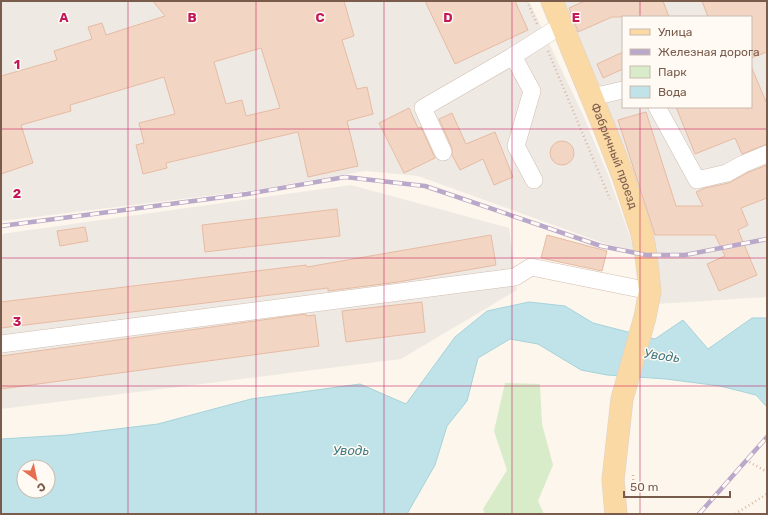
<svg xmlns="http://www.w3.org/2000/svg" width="768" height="515" font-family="Rubik,sans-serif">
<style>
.industrial{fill:#efe9e4;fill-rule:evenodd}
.green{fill:#d8ecc9}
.water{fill:#bfe3e8;stroke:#a5d3da;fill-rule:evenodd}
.building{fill:#f3d5c3;stroke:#e6bba3;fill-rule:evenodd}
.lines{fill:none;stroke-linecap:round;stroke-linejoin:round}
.minor-casing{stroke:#d1beb0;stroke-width:18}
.major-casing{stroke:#dad1cd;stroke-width:23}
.path{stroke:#d9b8a5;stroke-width:2.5;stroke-dasharray:1 3;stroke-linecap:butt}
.minor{stroke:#fff;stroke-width:17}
.major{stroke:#fbd9a5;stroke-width:22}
.rail-casing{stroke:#b9a8c9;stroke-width:4.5}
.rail{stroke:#fffaf3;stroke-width:3;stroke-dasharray:9;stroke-linecap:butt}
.grid{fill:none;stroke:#c2185b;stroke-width:1;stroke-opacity:0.55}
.labels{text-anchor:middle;stroke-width:3;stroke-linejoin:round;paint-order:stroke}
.street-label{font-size:12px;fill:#7a5c4d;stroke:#fffaf3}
.water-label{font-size:13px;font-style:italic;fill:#437c86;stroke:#fffaf3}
.grid-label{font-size:13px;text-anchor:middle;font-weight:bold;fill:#c2185b;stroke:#fffaf3;stroke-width:3;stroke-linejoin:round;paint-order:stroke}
</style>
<rect width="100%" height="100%" fill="#fdf6ec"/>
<g class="industrial">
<path d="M1,1H529L583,115L608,175L635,251L603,243L418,176L365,171L248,191L1,221Z"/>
<path d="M554,1H767V297L656,304ZM623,17H751V107H623Z"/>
<path d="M351,185L509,228L517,290L401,359L1,409V234Z"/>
</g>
<path class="green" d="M505,383L540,384L542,424L553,465L538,501L544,514H485L483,509L507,470L494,431Z"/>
<path class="water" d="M529,302L565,306L593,323L655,339L683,320L708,349L752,318H767V407L756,395L720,386L666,379L607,375L581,370L538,344L510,339L478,358L467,401L447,426L435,465L407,514H1V439L67,435L158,424L251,399L360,384L406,404L455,337L487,311ZM24,467H48V491H24Z"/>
<g class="building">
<path d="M153,1H344L354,36L342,40L357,89L367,87L373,114L347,121L358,166L308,177L298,132L166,163L167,168L143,174L136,145L144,143L139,123L175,114L164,77L70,105L71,111L21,125L33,163L1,174V76L57,60L54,51L92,39L88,27L102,23L106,35L165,16ZM261,48L280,108L246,116L242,100L226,104L214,62Z"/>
<path d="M425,1H515L528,30L455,64Z"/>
<path d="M585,1H663L669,17H612L578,32L569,8Z"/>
<path d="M702,1H767V52L751,58V17H708Z"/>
<path d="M623,52V69L603,78L597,64Z"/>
<path d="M751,66L767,104V144L742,154L735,138L695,154L676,107H751Z"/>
<path d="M409,108L418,128L421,127L435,158L404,173L379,123Z"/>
<path d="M646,112L676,206H703L696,192L705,188L729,183L747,173L767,165V198L741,208L748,225L738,230L757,275L719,291L707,264L725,256L715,235H655L618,120Z"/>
<path d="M452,113L466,144L495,132L513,177L494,185L483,159L460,170L452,155V148L439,119Z"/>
<circle cx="562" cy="153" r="12"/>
<path d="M337,209L340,236L205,252L202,225Z"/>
<path d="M85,227L88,241L60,246L57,231Z"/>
<path d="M491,235L496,265L398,282L328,291V288L1,328V302L306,265L307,267Z"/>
<path d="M547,235L607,251L602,271L541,258Z"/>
<path d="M422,302L425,332L346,342L342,311Z"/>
<path d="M306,314V316L315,315L319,346L1,389V356Z"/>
</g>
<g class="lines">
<g class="minor-casing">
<g id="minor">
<path d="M592,97L623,90"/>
<path d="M657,107L697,180L727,173L743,164L767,154"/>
<path d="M443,152L423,108L513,56"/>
<path d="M534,180L516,146L532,91L513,56L562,25"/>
<path d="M1,344L515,277L531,267L650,291"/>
</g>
</g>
<g class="major-casing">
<g id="major">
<path id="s1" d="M552,1L604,127L623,176L642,234L646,255L650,291L645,317L622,399L613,480L616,514"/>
</g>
</g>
<g class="path">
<path d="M527,1L537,24"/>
<path d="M548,51L610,199"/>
<path d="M746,460L767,472"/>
<path d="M633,475L634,492"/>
<path d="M735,514L767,494"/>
</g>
<use href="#minor" class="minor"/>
<use href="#major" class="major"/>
<g class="rail-casing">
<g id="rail">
<path d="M1,226L247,194L345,177L425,186L601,246L646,255H685L767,239"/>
<path d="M699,514L767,437"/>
</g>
</g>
<use href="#rail" class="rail"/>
</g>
<path class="grid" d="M128,1V514M256,1V514M384,1V514M512,1V514M640,1V17M640,107V514M1,129H767M1,258H767M1,386H767"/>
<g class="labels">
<g class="street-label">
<text dy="4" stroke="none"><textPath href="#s1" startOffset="167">Фабричный проезд</textPath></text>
</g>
<g class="water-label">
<text transform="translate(662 355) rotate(8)" y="5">Уводь</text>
<text x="351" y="455">Уводь</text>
</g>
</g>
<g class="grid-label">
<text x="64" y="22">A</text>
<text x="192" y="22">B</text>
<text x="320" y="22">C</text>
<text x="448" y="22">D</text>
<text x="576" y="22">E</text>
<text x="17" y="69">1</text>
<text x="17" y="198">2</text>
<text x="17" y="326">3</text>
</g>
<rect width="768" height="515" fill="none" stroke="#7a5c4d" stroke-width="4"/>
<rect x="622" y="16" width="130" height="92" fill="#fffaf3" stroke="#cabbb1"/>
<rect x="630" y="29" width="20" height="6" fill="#fbd9a5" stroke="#cabbb1"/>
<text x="658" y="36" font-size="12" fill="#7a5c4d">Улица</text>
<rect x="630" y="49" width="20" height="6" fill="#b9a8c9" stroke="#cabbb1"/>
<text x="658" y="56" font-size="12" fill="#7a5c4d">Железная дорога</text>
<rect x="630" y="66" width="20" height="12" fill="#d8ecc9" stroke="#cabbb1"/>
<text x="658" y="76" font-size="12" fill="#7a5c4d">Парк</text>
<rect x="630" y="86" width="20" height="12" fill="#bfe3e8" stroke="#cabbb1"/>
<text x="658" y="96" font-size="12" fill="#7a5c4d">Вода</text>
<g transform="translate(36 479) rotate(147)"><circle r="19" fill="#fffaf3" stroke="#cabbb1"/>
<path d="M0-3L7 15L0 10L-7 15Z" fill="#e76f51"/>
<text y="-6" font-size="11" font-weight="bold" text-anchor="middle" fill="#7a5c4d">С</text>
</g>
<path d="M624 491v6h106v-6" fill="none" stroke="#7a5c4d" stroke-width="2"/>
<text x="630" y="491" font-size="12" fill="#7a5c4d" stroke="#fffaf3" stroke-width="3" paint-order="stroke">50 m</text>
</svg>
